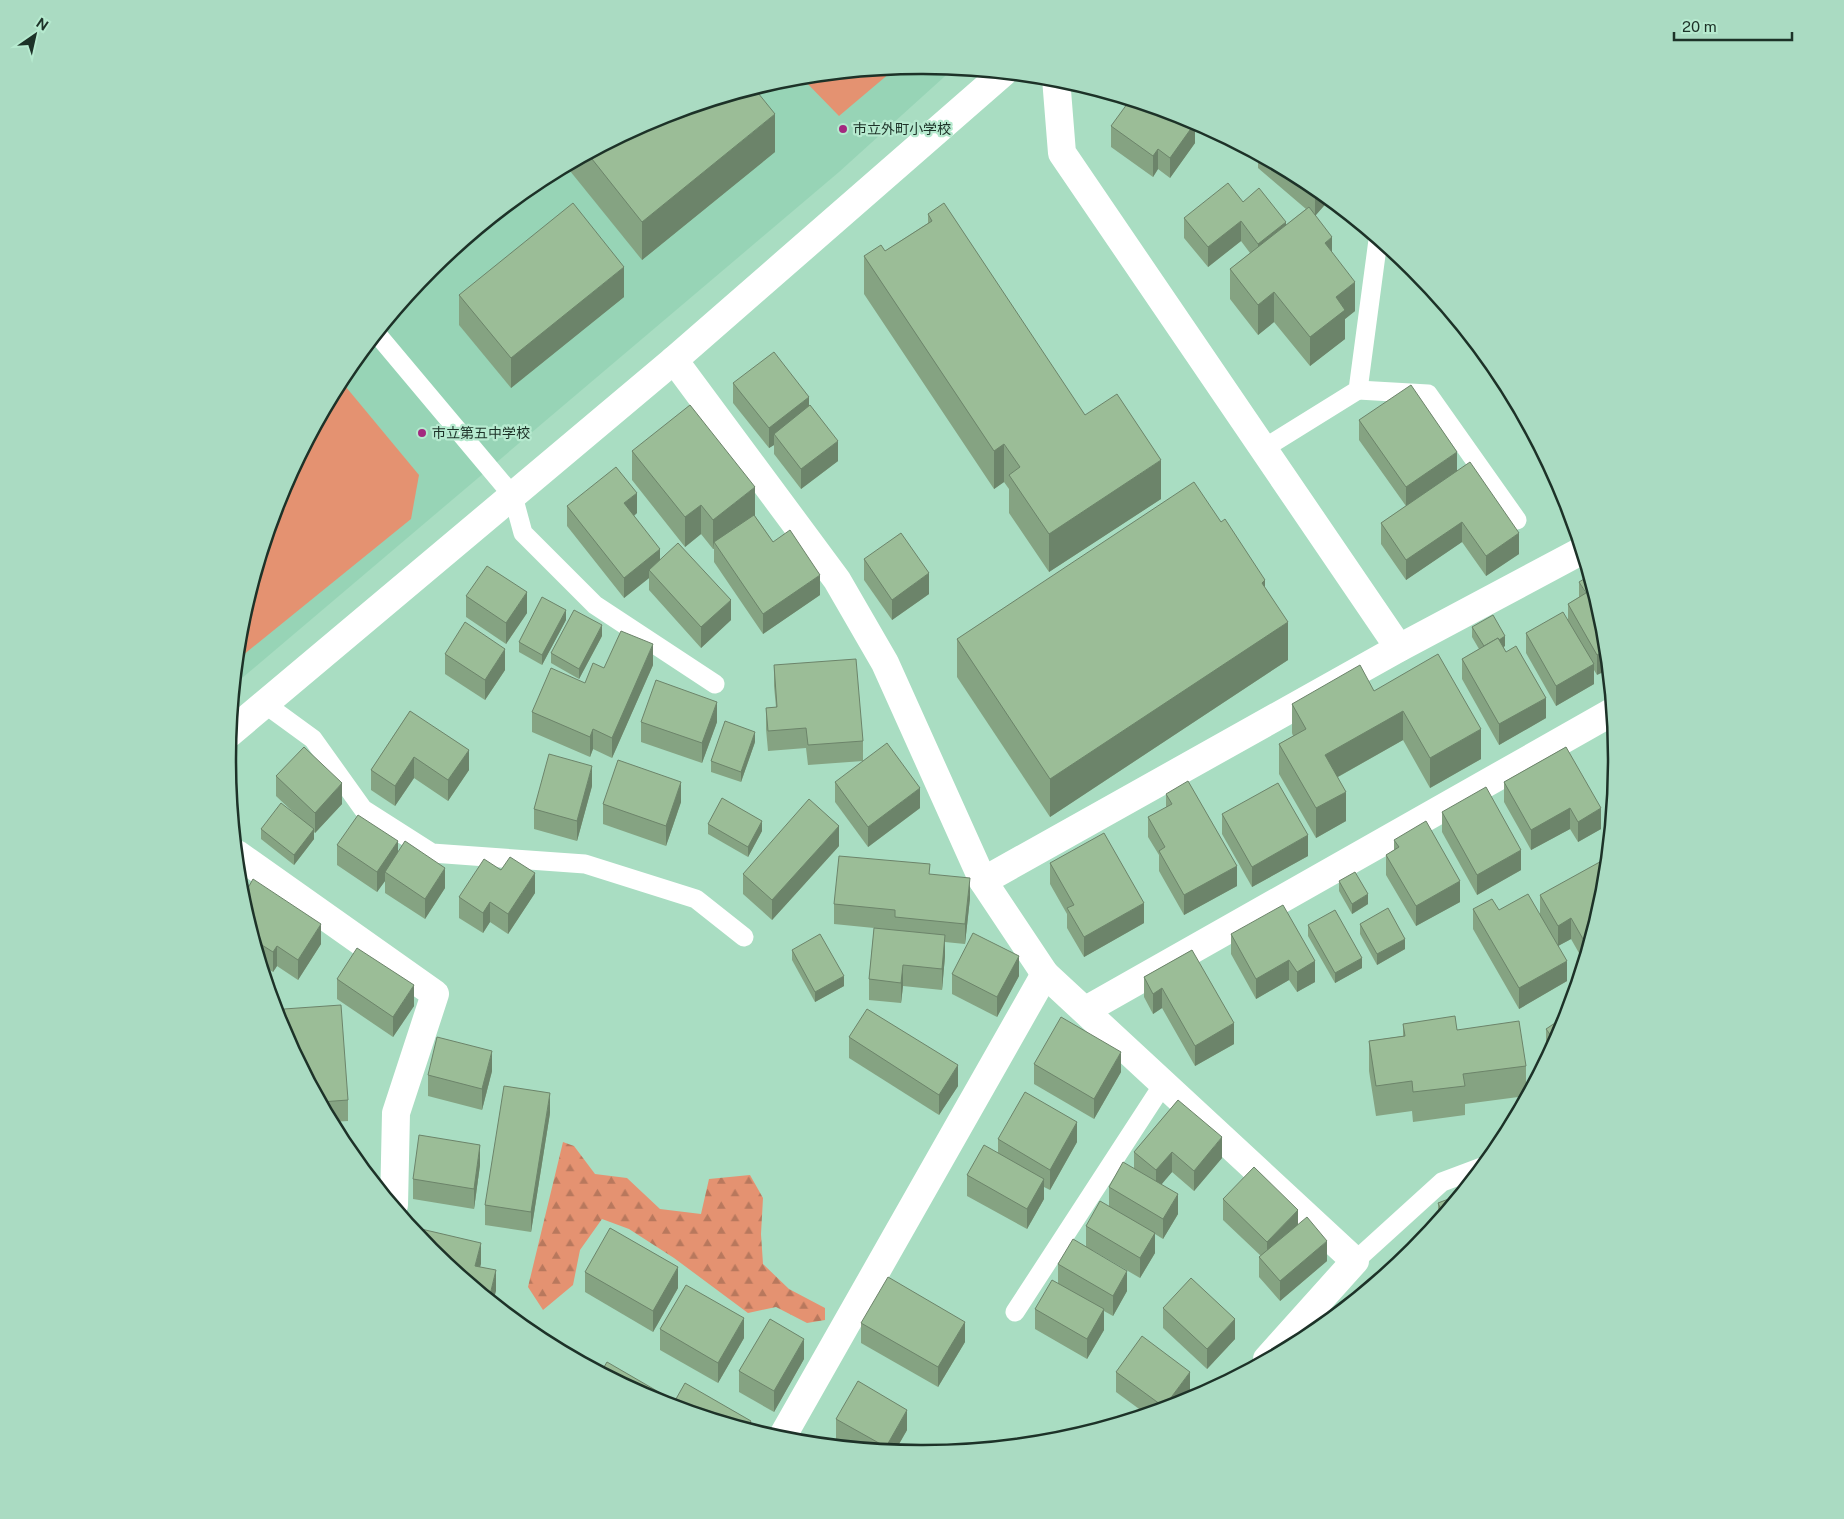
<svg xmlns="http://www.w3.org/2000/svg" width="1844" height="1519" font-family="'Public Sans','Noto Sans JP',sans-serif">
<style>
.built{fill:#97d4b6}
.forest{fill:url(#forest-firs)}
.park{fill:#e49271}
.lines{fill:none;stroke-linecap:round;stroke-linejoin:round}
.service{stroke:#fff;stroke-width:19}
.minor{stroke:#fff;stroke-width:28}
.tertiary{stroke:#fff;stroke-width:28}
.wall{fill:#85a382}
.shaded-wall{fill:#6c846a}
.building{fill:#9bbd97;stroke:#6c846a}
.poi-dot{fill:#a3297f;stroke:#b6eacf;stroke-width:2}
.labels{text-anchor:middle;stroke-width:4.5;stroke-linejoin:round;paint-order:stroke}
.poi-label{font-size:14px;fill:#1d3228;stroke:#b6eacf;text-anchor:start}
.rim{fill:none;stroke:#1d3228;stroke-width:2.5}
</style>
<defs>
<pattern id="forest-firs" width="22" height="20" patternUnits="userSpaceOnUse" patternTransform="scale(1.25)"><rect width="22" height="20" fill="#e49271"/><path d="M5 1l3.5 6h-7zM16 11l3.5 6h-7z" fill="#b8785d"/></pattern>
</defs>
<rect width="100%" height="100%" fill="#a9ddc2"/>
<path class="built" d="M922,65L954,68L839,172L235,684L241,624L280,493L345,373L431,268L536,182L656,118L787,78Z"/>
<path class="forest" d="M563,1142L574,1146L595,1174L627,1178L660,1209L701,1214L709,1179L750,1175L763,1198L761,1234L763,1264L789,1289L825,1308V1320L807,1323L776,1307L748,1313L674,1258L629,1229L602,1219L580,1250L573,1285L543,1310L528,1287Z"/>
<g class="park">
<path d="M897,67L839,116L801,77Z"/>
<path d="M341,381L419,475L411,519L237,660L241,624L280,493Z"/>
</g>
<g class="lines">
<g class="service">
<path d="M377,334L513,496L523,533L595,605L715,684"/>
<path d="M1358,390L1428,394L1517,520"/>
<path d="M1263,449L1358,390L1378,240"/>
<path d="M265,704L313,739L363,809L432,853L585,864L696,899L744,937"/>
<path d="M1355,1261L1442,1182L1482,1167"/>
<path d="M1015,1312L1164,1083"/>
</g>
<g class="minor">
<path d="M1056,78L1062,153L1399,648"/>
<path d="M674,360L837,580L885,663L983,881L1045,974L1355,1261L1267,1359"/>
<path d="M237,854L435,994L396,1113L394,1205"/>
<path d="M983,881L1399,648L1581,551"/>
<path d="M1086,1010L1612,712"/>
<path d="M781,1439L1045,974"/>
</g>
<path class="tertiary" d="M230,733L674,360L1003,73"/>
</g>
<g class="wall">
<path d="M656,118L775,152L642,260L566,166Z"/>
<path d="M1188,118L1215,133L1211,138L1195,126V143L1170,178L1158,169L1153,177L1111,147V126Z"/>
<path d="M1258,155L1308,182L1329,200L1315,216L1332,252L1355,311L1345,319V339L1310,366L1274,322L1258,335L1230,299V269L1250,253L1241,241L1208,267L1184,238V218L1243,202L1286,225L1306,209L1258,168Z"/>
<path d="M928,214L1085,415L1161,499L1049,572L1009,513V489L1004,482L994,489L864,294V256L885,251L928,223Z"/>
<path d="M459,295L624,297L511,388L459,325Z"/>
<path d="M733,383L809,406L838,461L801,489L774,454V445L769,448L733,403Z"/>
<path d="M1359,420L1457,471L1519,554L1486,576L1462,542L1406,580L1381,544V523L1406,506L1359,440Z"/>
<path d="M632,451L755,516L773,542L820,595L763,634L714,562V549H713L701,534L685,547L632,480Z"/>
<path d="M567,506L637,513L634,516L660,560L731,620L701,648L649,590V578L624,598L567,526Z"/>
<path d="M864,559L929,594L892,620L864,580Z"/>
<path d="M1579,582L1603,624L1597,675L1594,670V684L1556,706L1526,653V633L1568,619V604L1579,597Z"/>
<path d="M1265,588L1288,660L1050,817L957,677V639Z"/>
<path d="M466,596L527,613L506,644L466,617Z"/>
<path d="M566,620L542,665L519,652V642Z"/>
<path d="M1472,627L1505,646L1503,647L1546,718L1499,745L1462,679V659L1479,649L1472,637Z"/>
<path d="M602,636L579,679L551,663V653Z"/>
<path d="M445,654L505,670L485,700L445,674Z"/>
<path d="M653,665L612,758L593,749L590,757L532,732V712L585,683Z"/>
<path d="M774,665L863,741V761L808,765L806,748L768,751L766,729V708L776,707L774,686Z"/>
<path d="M1374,691L1481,759L1430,788L1403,740L1338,777L1346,821L1316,838L1279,774V744L1293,736L1292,733V704Z"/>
<path d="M410,711L469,770L448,801L414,778L395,806L371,790V770Z"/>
<path d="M641,722H717L702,763L641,742Z"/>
<path d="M755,742L741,782L711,772V761Z"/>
<path d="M1566,747L1601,829L1578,842L1570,829L1531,850L1504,802V782Z"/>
<path d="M276,776L342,804L315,833L314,832V839L294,865L261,839V829L294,813L276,796Z"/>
<path d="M835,782L920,808L868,847L835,802Z"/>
<path d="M592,786L577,841L534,829V809Z"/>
<path d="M1166,794L1237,886L1184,915L1159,871V855L1148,837V817L1166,808Z"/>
<path d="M681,802L666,846L603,824V804Z"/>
<path d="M1442,812L1521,870L1477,895L1442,832Z"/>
<path d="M1222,814L1308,856L1252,887L1222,834Z"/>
<path d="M708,824L762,831L748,857L708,834Z"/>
<path d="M1394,840L1460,902L1416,926L1386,875V855L1394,850Z"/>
<path d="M337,845L398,852L445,888L425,919L385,893V881L377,892L337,865Z"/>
<path d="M839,846L772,920L743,894V874Z"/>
<path d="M1050,863L1144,923L1084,957L1067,928V914L1050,884Z"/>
<path d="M930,874L970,898L965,944L945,942V956L942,990L903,986L901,1003L869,1000V979L874,928L834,924V904Z"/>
<path d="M1339,881L1368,904L1352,914L1339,891Z"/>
<path d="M535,893L508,934L490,922L483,933L459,918V897Z"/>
<path d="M241,895L321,944L298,980L277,966L273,972L262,965Z"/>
<path d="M1540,895H1603L1584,959L1583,960L1571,939L1558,946L1567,981L1519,1009L1473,929V909L1499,910L1540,915Z"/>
<path d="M1360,924L1405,949L1377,965L1360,934Z"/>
<path d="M1308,925L1362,968L1335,983L1308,936Z"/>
<path d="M1231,934L1315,961V982L1297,992L1289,980L1256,999L1231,954Z"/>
<path d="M792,950L844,986L815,1002L792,960Z"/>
<path d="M1192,950L1234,1044L1195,1066L1162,1008L1153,1014L1144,997V977Z"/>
<path d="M952,974L1019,976L997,1017L952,994Z"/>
<path d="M337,979L414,1006L393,1037L337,999Z"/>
<path d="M284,1009L348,1100V1121L332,1122L285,1033Z"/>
<path d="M1403,1024L1457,1030L1526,1066V1096L1465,1104V1115L1413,1122L1412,1111L1376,1116L1369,1071V1041L1403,1036Z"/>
<path d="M1564,1026L1549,1053L1546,1049V1029Z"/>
<path d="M849,1037L958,1086L939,1115L849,1058Z"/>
<path d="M1034,1064L1121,1072L1094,1119L1034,1084Z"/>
<path d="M492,1071L482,1110L428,1096V1075Z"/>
<path d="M1178,1100L1222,1158L1194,1191L1172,1172L1161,1184L1178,1214L1163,1239L1155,1234V1253L1140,1278L1092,1250L1127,1291L1113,1316L1104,1311V1330L1087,1359L1035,1329V1309L1058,1284V1264L1086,1246V1226L1109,1206V1187L1134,1169V1152Z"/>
<path d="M550,1113L531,1232L485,1225V1205Z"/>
<path d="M998,1139L1077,1142L1050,1190L1044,1187V1199L1027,1229L967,1196V1175L998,1152Z"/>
<path d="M480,1165L474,1209L413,1199V1179Z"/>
<path d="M1459,1195L1440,1218L1438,1213V1203Z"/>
<path d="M1223,1199L1298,1224L1327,1261L1280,1301L1259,1277V1257L1261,1256L1223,1220Z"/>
<path d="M585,1272L678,1288L653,1332L585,1292Z"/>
<path d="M1163,1308L1235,1339L1207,1369L1163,1328Z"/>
<path d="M861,1323L965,1342L938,1387L861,1343Z"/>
<path d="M660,1329L744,1338L718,1383L660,1350Z"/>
<path d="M804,1359L774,1412L739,1392V1371Z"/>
<path d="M1116,1372L1190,1392L1182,1403L1146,1414L1116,1392Z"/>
<path d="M836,1419L907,1430L895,1451L850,1447L836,1439Z"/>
</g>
<g class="shaded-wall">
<path d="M775,114V152L642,260V222Z"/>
<path d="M1195,123V143L1170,178V158Z"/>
<path d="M1211,130L1215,133L1211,138Z"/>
<path d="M1158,149V169L1153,177V156Z"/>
<path d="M1319,191L1329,200L1315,216V196Z"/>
<path d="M1241,221V241L1208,267V247Z"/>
<path d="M1286,222V242L1258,264V244Z"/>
<path d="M1332,237V267L1325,243Z"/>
<path d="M624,267V297L511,388V358Z"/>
<path d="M1355,282V311L1345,319V339L1310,366V337L1336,297Z"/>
<path d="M1274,292V322L1258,335V305Z"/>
<path d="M809,397V417L774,434V445L769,448V428Z"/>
<path d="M838,441V461L801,489V469Z"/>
<path d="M1004,444V482L994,489V451Z"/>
<path d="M1457,452V472L1406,507V487Z"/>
<path d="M1161,460V499L1049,572V534Z"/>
<path d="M755,487V517L714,542L713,549V520Z"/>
<path d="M637,493V513L624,523V503Z"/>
<path d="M701,505V534L685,547V517Z"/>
<path d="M1462,522V542L1406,580V560Z"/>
<path d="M1519,533V554L1486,576V556Z"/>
<path d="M660,549V570H649V578L624,598V578Z"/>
<path d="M929,573V594L892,620V600Z"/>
<path d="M820,575V595L763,634V614Z"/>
<path d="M1265,580V618L1262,583Z"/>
<path d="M527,592V613L506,644V623Z"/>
<path d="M731,600V620L701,648V627Z"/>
<path d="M566,610V620L542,665V655Z"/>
<path d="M1288,622V660L1050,817V779Z"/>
<path d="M602,625V636L579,679V669Z"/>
<path d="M1505,636V646L1485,658V648Z"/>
<path d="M653,644V665L612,758V738Z"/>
<path d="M505,649V670L485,700V680Z"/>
<path d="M1606,650L1608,670L1597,675V655Z"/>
<path d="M1594,664V684L1556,706V686Z"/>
<path d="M1546,698V718L1499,745V724Z"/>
<path d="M717,702V722L702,763V743Z"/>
<path d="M1403,711V740L1325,784V755Z"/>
<path d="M593,729V749L590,757V737Z"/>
<path d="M1481,729V759L1430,788V758Z"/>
<path d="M755,732V742L741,782V772Z"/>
<path d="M469,750V770L448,801V780Z"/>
<path d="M414,757V778L395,806V786Z"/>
<path d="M592,766V786L577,841V821Z"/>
<path d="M681,782V802L666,846V826Z"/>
<path d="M342,783V804L315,833V813Z"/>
<path d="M920,788V808L868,847V827Z"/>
<path d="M1346,792V821L1316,838V808Z"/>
<path d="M1570,808V829L1531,850V830Z"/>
<path d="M1601,808V829L1578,842V822Z"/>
<path d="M762,821V831L748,857V847Z"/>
<path d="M839,826V846L772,920V900Z"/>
<path d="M314,829V839L294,865V855Z"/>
<path d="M1308,835V856L1252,887V867Z"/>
<path d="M398,841V861L385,872V881L377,892V872Z"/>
<path d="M1521,850V870L1477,895V875Z"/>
<path d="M1237,866V886L1184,915V895Z"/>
<path d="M445,868V888L425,919V899Z"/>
<path d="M535,873V893L508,934V914Z"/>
<path d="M970,878V898L965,944V924Z"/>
<path d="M1460,881V902L1416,926V906Z"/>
<path d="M1368,894V904L1352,914V904Z"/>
<path d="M490,902V922L483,933V913Z"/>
<path d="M1144,903V923L1084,957V937Z"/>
<path d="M1571,918V939L1558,946V926Z"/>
<path d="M321,924V944L298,980V960Z"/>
<path d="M945,935V956L942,990V969Z"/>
<path d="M1591,935L1584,959L1583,960V939Z"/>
<path d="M1405,939V949L1377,965V954Z"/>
<path d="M277,946V966L273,972V952Z"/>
<path d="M1019,956V976L997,1017V997Z"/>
<path d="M1362,958V968L1335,983V973Z"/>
<path d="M1289,960V980L1256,999V979Z"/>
<path d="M1315,961V982L1297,992V972Z"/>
<path d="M1567,961V981L1519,1009V988Z"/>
<path d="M903,965V986L901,1003V983Z"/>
<path d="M844,976V986L815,1002V992Z"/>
<path d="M414,985V1006L393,1037V1017Z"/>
<path d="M1162,988V1008L1153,1014V994Z"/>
<path d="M1234,1023V1044L1195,1066V1046Z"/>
<path d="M492,1051V1071L482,1110V1089Z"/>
<path d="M1121,1052V1072L1094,1119V1099Z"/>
<path d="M958,1065V1086L939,1115V1095Z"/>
<path d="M550,1093V1113L531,1232V1212Z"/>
<path d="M1077,1122V1142L1050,1190V1170Z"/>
<path d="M343,1128V1143L341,1139Z"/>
<path d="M1222,1137V1158L1194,1191V1171Z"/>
<path d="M480,1145V1165L474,1209V1189Z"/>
<path d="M1172,1152V1172L1156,1191V1170Z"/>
<path d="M1044,1179V1199L1027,1229V1209Z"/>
<path d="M1178,1194V1214L1163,1239V1219Z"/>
<path d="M1298,1210V1230L1267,1262V1242Z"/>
<path d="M1155,1233V1253L1140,1278V1258Z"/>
<path d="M1327,1241V1261L1280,1301V1281Z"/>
<path d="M481,1243V1264L475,1286V1266Z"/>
<path d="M678,1267V1288L653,1332V1311Z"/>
<path d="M496,1270V1291L493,1302L489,1299Z"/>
<path d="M1127,1271V1291L1113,1316V1296Z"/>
<path d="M1104,1309V1330L1087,1359V1339Z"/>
<path d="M744,1318V1338L718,1383V1363Z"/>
<path d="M1235,1319V1339L1207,1369V1349Z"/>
<path d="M965,1322V1342L938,1387V1367Z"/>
<path d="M804,1339V1359L774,1412V1391Z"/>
<path d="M1190,1372V1392L1182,1403L1164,1408V1407Z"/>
<path d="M664,1395V1404L660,1402Z"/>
<path d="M907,1410V1430L895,1451L886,1450V1447Z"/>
<path d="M751,1421V1430L747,1429Z"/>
</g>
<g class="building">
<path d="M754,88L775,114L642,222L588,154L656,118Z"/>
<path d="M1130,100L1187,118L1195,123L1170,158L1158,149L1153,156L1111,126Z"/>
<path d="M1281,168L1308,182L1319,191L1315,196Z"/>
<path d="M1228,183L1243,202L1259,188L1286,222L1258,244L1241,221L1208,247L1184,218Z"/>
<path d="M573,203L624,267L511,358L459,295Z"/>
<path d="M944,203L1085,415L1117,394L1161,460L1049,534L1009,475L1020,467L1004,444L994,451L864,256L881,245L885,251L932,221L928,214Z"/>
<path d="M1309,207L1332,237L1325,243L1355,282L1336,297L1345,310L1310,337L1274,292L1258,305L1230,269Z"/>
<path d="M774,352L809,397L769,428L733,383Z"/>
<path d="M1411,385L1457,452L1406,487L1359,420Z"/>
<path d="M690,405L755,487L713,520L701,505L685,517L632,451Z"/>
<path d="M810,405L838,441L801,469L774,434Z"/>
<path d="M1470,462L1519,533L1486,556L1462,522L1406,560L1381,523Z"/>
<path d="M616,467L637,493L624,503L660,549L624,578L567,506Z"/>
<path d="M1194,482L1221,522L1225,519L1265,580L1262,583L1288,622L1050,779L957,639Z"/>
<path d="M754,515L773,542L790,530L820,575L763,614L714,542Z"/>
<path d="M901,533L929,573L892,600L864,559Z"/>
<path d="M678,543L731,600L701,627L649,570Z"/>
<path d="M487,566L527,592L506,623L466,596Z"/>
<path d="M1589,576L1603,624L1606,650L1597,655L1568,604L1586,593L1579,582Z"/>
<path d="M542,597L566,610L542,655L519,642Z"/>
<path d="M574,610L602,625L579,669L551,653Z"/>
<path d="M1563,612L1594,664L1556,686L1526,633Z"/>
<path d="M1493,615L1505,636L1499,640L1498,638L1484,646L1472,627Z"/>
<path d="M465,622L505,649L485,680L445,654Z"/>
<path d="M621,631L653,644L612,738L593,729L590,737L532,712L551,668L585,683L593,663L604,668Z"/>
<path d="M1498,638L1506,652L1516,646L1546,698L1499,724L1462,659Z"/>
<path d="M1438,654L1481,729L1430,758L1403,711L1325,755L1346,792L1316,808L1279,744L1306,729L1292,704L1360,665L1374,691Z"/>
<path d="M856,659L863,741L808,745L806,728L768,731L766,708L777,707L774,665Z"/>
<path d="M656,680L717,702L702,743L641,722Z"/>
<path d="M410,711L469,750L448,780L414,757L395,786L371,770Z"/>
<path d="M725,721L755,732L741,772L711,761Z"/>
<path d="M887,743L920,788L868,827L835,782Z"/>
<path d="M304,747L342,783L315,813L276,776Z"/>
<path d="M1566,747L1601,808L1578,822L1570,808L1531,830L1504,782Z"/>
<path d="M549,754L592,766L577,821L534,809Z"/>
<path d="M618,760L681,782L666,826L603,804Z"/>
<path d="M1188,781L1237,866L1184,895L1159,851L1165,847L1148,817L1172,804L1166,794Z"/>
<path d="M1278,783L1308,835L1252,867L1222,814Z"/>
<path d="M1486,787L1521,850L1477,875L1442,812Z"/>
<path d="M722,798L762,821L748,847L708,824Z"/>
<path d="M809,799L839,826L772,900L743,874Z"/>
<path d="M281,803L314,829L294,855L261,829Z"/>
<path d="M358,815L398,841L377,872L337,845Z"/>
<path d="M1426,821L1460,881L1416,906L1386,855L1399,847L1394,840Z"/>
<path d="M1104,833L1144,903L1084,937L1067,908L1074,905L1050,863Z"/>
<path d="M405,841L445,868L425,899L385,872Z"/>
<path d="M839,856L930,864L929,874L970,878L965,924L895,917V910L834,904Z"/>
<path d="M510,857L535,873L508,914L490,902L483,913L459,897L484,859L501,870Z"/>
<path d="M1607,858L1603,895L1591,935L1583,939L1571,918L1558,926L1540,895Z"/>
<path d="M1355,872L1368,894L1352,904L1339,881Z"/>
<path d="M253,879L321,924L298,960L277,946L273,952L254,940L241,893L244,895Z"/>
<path d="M1528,894L1567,961L1519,988L1473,909L1492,899L1499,910Z"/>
<path d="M1283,905L1315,961L1297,972L1289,960L1256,979L1231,934Z"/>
<path d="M1388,908L1405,939L1377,954L1360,924Z"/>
<path d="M1335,910L1362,958L1335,973L1308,925Z"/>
<path d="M874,928L945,935L942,969L903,965L901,983L869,979Z"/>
<path d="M973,933L1019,956L997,997L952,974Z"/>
<path d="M820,934L844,976L815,992L792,950Z"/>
<path d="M357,948L414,985L393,1017L337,979Z"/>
<path d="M1192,950L1234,1023L1195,1046L1162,988L1153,994L1144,977Z"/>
<path d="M341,1005L348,1100L321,1102L286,1036L284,1009Z"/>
<path d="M867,1009L958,1065L939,1095L849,1037Z"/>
<path d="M1567,1015L1564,1026L1555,1041L1546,1029Z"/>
<path d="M1455,1016L1457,1030L1519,1021L1526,1066L1463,1074L1465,1086L1413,1092L1412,1081L1376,1086L1369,1041L1405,1036L1403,1024Z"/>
<path d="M1061,1017L1121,1052L1094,1099L1034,1064Z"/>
<path d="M437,1037L492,1051L482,1089L428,1075Z"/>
<path d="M504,1086L550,1093L531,1212L485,1205Z"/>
<path d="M1025,1092L1077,1122L1050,1170L998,1139Z"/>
<path d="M1178,1100L1222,1137L1194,1171L1172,1152L1156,1170L1134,1152Z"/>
<path d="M334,1126L343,1128L341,1139Z"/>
<path d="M419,1135L480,1145L474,1189L413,1179Z"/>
<path d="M984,1145L1044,1179L1027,1209L967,1175Z"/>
<path d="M1123,1162L1178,1194L1163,1219L1109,1187Z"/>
<path d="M1254,1167L1298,1210L1267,1242L1223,1199Z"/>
<path d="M1459,1195L1443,1214L1438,1203Z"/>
<path d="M1100,1201L1155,1233L1140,1258L1086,1226Z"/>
<path d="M1307,1217L1327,1241L1280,1281L1259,1257Z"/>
<path d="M417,1228L481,1243L475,1266L496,1270L489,1299L431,1250L416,1233Z"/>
<path d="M610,1228L678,1267L653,1311L585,1272Z"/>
<path d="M1073,1239L1127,1271L1113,1296L1058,1264Z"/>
<path d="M888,1277L965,1322L938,1367L861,1323Z"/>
<path d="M1191,1278L1235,1319L1207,1349L1163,1308Z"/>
<path d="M1052,1280L1104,1309L1087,1339L1035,1309Z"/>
<path d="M686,1285L744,1318L718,1363L660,1329Z"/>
<path d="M770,1319L804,1339L774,1391L739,1371Z"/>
<path d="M1142,1336L1190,1372L1164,1407L1116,1372Z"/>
<path d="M607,1362L664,1395L660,1402L656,1401L601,1372Z"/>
<path d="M858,1381L907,1410L886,1447L836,1419Z"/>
<path d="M685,1383L751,1421L747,1429L672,1406Z"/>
</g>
<g class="poi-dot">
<circle cx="843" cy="129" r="5"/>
<circle cx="422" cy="433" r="5"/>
</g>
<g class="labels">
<g class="poi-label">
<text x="853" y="134">市立外町小学校</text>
<text x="432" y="438">市立第五中学校</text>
</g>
</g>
<path d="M0 0H1844V1519H0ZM921 74H923A685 685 0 0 1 1608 759V760A685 685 0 0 1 923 1445H921A685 685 0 0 1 236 760V759A685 685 0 0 1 921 74Z" fill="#aadbc2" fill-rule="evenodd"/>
<path class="rim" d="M921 74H923A685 685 0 0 1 1608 759V760A685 685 0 0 1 923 1445H921A685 685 0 0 1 236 760V759A685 685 0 0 1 921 74Z"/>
<g transform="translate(35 35) rotate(34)" stroke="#b6eacf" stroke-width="4" paint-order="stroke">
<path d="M0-4L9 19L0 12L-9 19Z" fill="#1d3228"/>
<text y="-8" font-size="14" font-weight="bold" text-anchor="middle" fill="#1d3228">N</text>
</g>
<path d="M1674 32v8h118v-8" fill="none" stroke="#1d3228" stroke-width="2.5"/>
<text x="1682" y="32" font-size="15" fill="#1d3228" stroke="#b6eacf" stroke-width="4" paint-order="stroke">20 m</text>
</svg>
